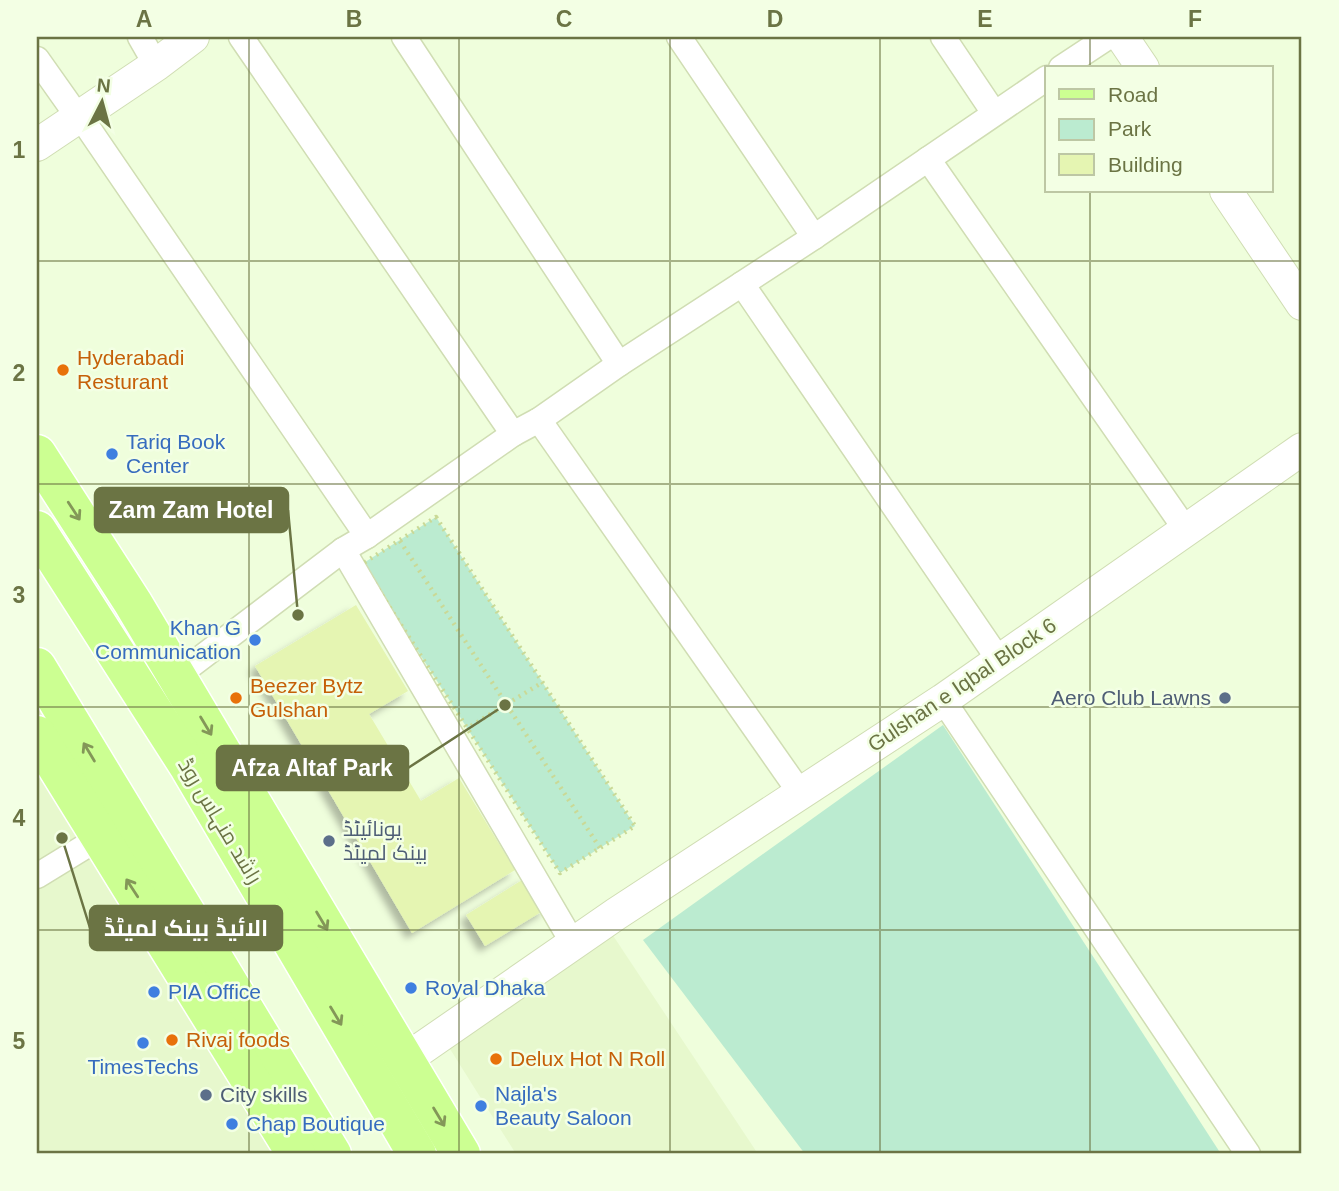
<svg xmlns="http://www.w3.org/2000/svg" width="1339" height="1191" font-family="Helvetica,Cairo,sans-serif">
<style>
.residential{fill:#e7f8cd}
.green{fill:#bbebd0}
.building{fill:#e5f5b2;filter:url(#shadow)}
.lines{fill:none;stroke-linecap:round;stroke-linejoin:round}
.minor-casing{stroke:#d0ddb3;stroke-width:27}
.tertiary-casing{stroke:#d0ddb3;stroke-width:34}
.primary-casing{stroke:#fff;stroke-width:41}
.path{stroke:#cad996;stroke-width:4.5;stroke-dasharray:2 5;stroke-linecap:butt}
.minor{stroke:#fff;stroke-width:24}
.tertiary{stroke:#fff;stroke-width:32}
.primary{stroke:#ccff92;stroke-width:38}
.oneway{stroke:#839758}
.grid{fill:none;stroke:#6b7444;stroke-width:2;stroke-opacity:0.55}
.food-dot{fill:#e8710a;stroke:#f3ffe4;stroke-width:2.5}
.shop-dot{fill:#3f7fe0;stroke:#f3ffe4;stroke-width:2.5}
.service-dot{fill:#5c6f8a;stroke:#f3ffe4;stroke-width:2.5}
.labels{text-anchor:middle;stroke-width:5;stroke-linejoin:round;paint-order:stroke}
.food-label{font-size:21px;fill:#c56008;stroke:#f3ffe4;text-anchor:start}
.shop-label{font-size:21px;fill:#366cbe;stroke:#f3ffe4;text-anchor:start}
.street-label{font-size:21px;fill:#6b7444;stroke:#f3ffe4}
.service-label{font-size:21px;fill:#4e5e75;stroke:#f3ffe4;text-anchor:start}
.leader{fill:none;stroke:#6b7444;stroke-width:2.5}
.callout-dot{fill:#6b7444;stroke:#f3ffe4;stroke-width:2.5}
.callout{fill:#6b7444;stroke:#6b7444;stroke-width:2.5}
.callout-label{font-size:23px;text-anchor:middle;font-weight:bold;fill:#fff}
.neatline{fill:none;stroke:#6b7444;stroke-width:2.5}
.grid-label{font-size:23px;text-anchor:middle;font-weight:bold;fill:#6b7444}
</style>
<defs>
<filter id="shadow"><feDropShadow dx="-6" dy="6" stdDeviation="3.5" flood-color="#0004"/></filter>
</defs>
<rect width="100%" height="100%" fill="#effedc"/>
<g class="residential">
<path d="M37,690L310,1154H37Z"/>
<path d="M608,928L758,1154H516L445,1041Z"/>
</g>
<g class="green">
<path d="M436,517L635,826L560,873L362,564Z"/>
<path d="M943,725L1221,1154H805L643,940Z"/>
</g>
<g class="building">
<path d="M356,605L408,691L369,714L421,801L459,778L515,870L412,933L255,666Z"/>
<path d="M527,877L546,909L485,946L466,915Z"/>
</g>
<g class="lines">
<g class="minor-casing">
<g id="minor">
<path d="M140,37L156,65"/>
<path d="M241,37L513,434"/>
<path d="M404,37L619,364"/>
<path d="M679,37L814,237"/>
<path d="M943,37L994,113"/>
<path d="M37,59L78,117"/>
<path d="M1061,68L1108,37"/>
<path d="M80,116L367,536"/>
<path d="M928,159L1186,530"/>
<path d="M742,284L999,660"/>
<path d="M539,420L801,794"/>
<path d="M343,550L574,945"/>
<path d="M177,676L343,550L367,536L513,434L539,420L619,364L814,237L1047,78"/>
<path d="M943,700L1248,1154"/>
<path d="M37,876L99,838"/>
</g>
</g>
<g class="tertiary-casing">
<g id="tertiary">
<path d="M1122,37L1143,68"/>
<path d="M37,145L156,65L193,37"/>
<path d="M1226,191L1302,304"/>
<path d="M405,1060L616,914L943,700L1302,449"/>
</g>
</g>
<g class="primary-casing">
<g id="primary">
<path d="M37,454L133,603L461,1154"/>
<path d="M37,530L189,767L417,1154"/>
<path d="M37,667L332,1154"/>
<path d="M37,735L296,1154"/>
</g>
</g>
<g class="path">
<path d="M436,517L635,826L560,873L362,564Z"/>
<path d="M400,541L600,848"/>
<path d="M471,726L543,682"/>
</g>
<use href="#minor" class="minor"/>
<use href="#tertiary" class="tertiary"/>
<use href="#primary" class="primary"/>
</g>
<defs><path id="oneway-shaft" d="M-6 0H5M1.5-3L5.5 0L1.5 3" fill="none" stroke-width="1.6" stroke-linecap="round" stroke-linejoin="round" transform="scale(1.75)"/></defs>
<g class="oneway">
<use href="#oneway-shaft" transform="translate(74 511) rotate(57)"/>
<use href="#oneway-shaft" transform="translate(206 726) rotate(59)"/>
<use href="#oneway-shaft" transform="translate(89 752) rotate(-121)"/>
<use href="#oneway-shaft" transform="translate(132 888) rotate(-123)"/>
<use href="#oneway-shaft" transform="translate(322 921) rotate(59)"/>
<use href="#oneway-shaft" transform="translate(336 1016) rotate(59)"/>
<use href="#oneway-shaft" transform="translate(439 1117) rotate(59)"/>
</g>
<path class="grid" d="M249,37V1154M459,37V1154M670,37V1154M880,37V1154M1090,37V68M1090,191V1154M37,261H1302M37,484H1302M37,707H1302M37,930H1302"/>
<g class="food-dot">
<circle cx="63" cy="370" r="7"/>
<circle cx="236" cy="698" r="7"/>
<circle cx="172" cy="1040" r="7"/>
<circle cx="496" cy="1059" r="7"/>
</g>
<g class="shop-dot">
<circle cx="112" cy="454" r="7"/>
<circle cx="255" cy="640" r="7"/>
<circle cx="411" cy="988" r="7"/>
<circle cx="154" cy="992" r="7"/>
<circle cx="143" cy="1043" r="7"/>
<circle cx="481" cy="1106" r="7"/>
<circle cx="232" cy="1124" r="7"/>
</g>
<g class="service-dot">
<circle cx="1225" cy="698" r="7"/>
<circle cx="329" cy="841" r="7"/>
<circle cx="206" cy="1095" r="7"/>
</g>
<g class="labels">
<g class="food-label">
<text x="77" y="365">Hyderabadi<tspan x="77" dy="24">Resturant</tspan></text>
<text x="250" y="693">Beezer Bytz<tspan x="250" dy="24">Gulshan</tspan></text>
<text x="186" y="1047">Rivaj foods</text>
<text x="510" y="1066">Delux Hot N Roll</text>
</g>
<g class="shop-label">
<text x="126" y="449">Tariq Book<tspan x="126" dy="24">Center</tspan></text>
<text x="241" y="635" text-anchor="end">Khan G<tspan x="241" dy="24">Communication</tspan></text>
<text x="425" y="995">Royal Dhaka</text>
<text x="168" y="999">PIA Office</text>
<text x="143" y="1074" text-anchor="middle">TimesTechs</text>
<text x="495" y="1101">Najla's<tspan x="495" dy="24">Beauty Saloon</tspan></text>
<text x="246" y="1131">Chap Boutique</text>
</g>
<g class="street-label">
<text transform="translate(962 685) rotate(-34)" y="7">Gulshan e Iqbal Block 6</text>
<text transform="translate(220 821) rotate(59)" y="7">راشد منہاس روڈ</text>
</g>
<g class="service-label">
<text x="1211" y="705" text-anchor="end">Aero Club Lawns</text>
<text x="343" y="836">یونائیٹڈ<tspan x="343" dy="24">بینک لمیٹڈ</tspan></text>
<text x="220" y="1102">City skills</text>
</g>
</g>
<path class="leader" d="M298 615L288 510M505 705L408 768M62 838L90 928"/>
<g class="callout-dot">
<circle cx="298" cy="615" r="7"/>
<circle cx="505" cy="705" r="7"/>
<circle cx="62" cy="838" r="7"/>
</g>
<g class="callout">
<rect x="95" y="488" width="193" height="44" rx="7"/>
<rect x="217" y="746" width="191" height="44" rx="7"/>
<rect x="90" y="906" width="192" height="44" rx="7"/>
</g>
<g class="callout-label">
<text x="191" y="518">Zam Zam Hotel</text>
<text x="312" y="776">Afza Altaf Park</text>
<text x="186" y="936">الائیڈ بینک لمیٹڈ</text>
</g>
<rect width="1339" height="1191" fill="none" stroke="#f3ffe4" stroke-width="77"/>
<rect x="1045" y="66" width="228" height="126" fill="#f3ffe4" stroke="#bdc7a4" stroke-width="2"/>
<rect x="1059" y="89" width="35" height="10" fill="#ccff92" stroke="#bdc7a4" stroke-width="2"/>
<text x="1108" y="102" font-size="21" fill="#6b7444">Road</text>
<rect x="1059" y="119" width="35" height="21" fill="#bbebd0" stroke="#bdc7a4" stroke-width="2"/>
<text x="1108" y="136" font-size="21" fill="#6b7444">Park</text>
<rect x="1059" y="154" width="35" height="21" fill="#e5f5b2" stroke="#bdc7a4" stroke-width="2"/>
<text x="1108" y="172" font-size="21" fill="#6b7444">Building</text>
<g transform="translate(102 102) rotate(6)" stroke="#f3ffe4" stroke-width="5" paint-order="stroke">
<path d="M0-5L12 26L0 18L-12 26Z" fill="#6b7444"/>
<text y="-10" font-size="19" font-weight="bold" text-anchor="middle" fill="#6b7444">N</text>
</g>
<rect x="38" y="38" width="1262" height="1114" class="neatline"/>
<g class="grid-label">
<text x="144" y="27">A</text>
<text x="354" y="27">B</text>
<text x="564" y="27">C</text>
<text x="775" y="27">D</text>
<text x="985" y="27">E</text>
<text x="1195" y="27">F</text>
<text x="19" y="158">1</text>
<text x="19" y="381">2</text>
<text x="19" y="603">3</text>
<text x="19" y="826">4</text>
<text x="19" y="1049">5</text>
</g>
</svg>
